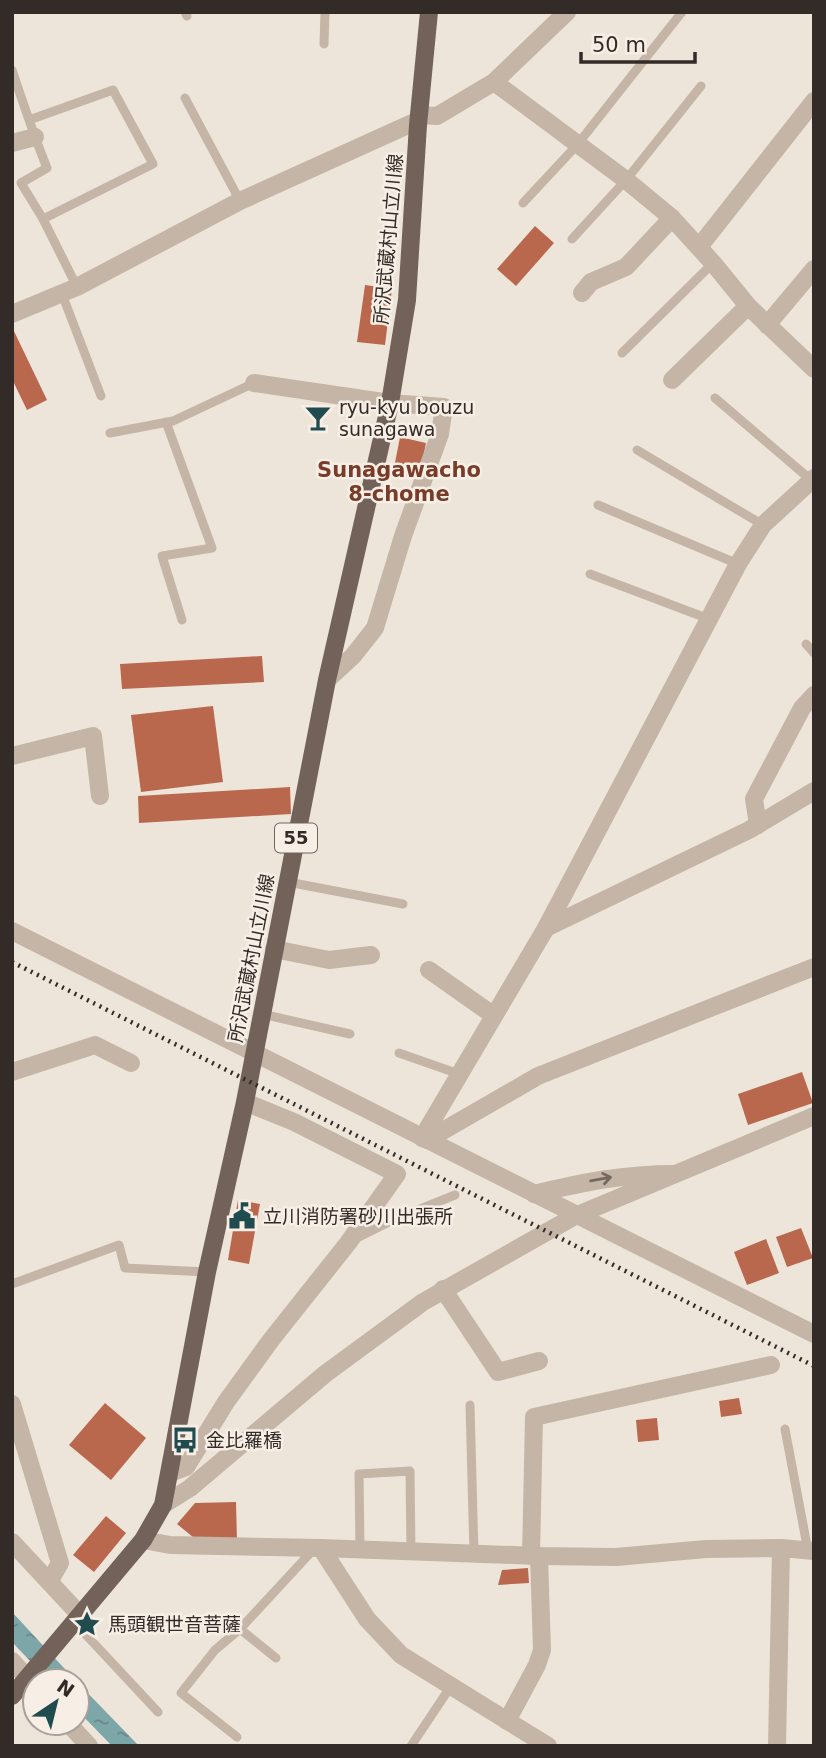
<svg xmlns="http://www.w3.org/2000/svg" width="826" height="1758" font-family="'DejaVu Sans','Noto Sans JP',sans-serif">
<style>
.water{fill:url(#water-ripples)}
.building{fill:#b9684e}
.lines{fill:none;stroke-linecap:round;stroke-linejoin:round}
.service{stroke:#c5b5a7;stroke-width:9}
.minor{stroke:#c5b5a7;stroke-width:18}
.tertiary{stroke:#c5b5a7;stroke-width:18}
.primary{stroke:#736259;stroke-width:18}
.rail{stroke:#322b27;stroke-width:4.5;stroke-dasharray:2 5;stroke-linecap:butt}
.oneway{stroke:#746961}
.labels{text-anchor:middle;stroke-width:5;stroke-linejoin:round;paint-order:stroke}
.shield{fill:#f7efe6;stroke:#6d6660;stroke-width:2}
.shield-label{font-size:18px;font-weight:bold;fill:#322b27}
.street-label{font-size:19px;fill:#322b27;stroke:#f7efe6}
.poi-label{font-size:19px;fill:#322b27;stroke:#f7efe6;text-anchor:start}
.neighbourhood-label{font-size:21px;font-weight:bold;fill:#783c29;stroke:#f7efe6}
</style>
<defs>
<pattern id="water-ripples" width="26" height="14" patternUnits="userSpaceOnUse" patternTransform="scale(1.75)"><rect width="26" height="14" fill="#7ca6a8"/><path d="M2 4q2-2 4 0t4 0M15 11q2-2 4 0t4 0" fill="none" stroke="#668789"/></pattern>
</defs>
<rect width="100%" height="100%" fill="#eee5da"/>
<g class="water">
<path d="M12,1612L76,1681H49L12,1642Z"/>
<path d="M77,1682L139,1746H112L77,1710Z"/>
</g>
<g class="building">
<path d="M535,226L554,243L516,286L497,269Z"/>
<path d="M365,285L392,289L385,345L357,342Z"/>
<path d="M12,327L47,400L27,410L12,379Z"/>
<path d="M400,437L426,443L419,478L393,473Z"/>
<path d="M262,656L264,682L122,689L120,664Z"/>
<path d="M213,706L223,782L141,792L131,715Z"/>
<path d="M290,787L291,814L139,823L138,796Z"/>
<path d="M802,1072L813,1103L748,1125L738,1094Z"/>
<path d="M238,1200L260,1204L249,1264L228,1260Z"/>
<path d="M801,1228L813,1258L787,1267L776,1237Z"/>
<path d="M766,1239L779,1273L747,1285L734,1252Z"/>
<path d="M739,1398L742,1414L721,1417L719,1401Z"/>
<path d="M105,1403L146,1438L111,1480L69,1445Z"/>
<path d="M657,1418L659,1440L638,1442L636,1420Z"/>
<path d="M236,1502L237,1541L199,1542L177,1524L195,1503Z"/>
<path d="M106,1516L126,1533L94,1572L73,1555Z"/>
<path d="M528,1568L529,1583L498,1585L502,1570Z"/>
</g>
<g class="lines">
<g class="service">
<path d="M185,12L187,16"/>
<path d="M324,44L325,12"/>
<path d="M12,70C23,103 34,136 47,168L21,183L43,219L153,164L113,90L29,120"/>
<path d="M185,98L240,201"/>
<path d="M523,203L577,145L682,12"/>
<path d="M43,219L77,287"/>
<path d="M572,239L626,180L701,86"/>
<path d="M62,294L101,396"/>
<path d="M622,353L713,263"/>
<path d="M715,398L811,480"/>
<path d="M166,422L212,548L162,556L182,620"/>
<path d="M110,433L173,421L254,383"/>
<path d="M637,450L763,525"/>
<path d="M598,505L738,564"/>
<path d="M590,574L709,619"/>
<path d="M806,644L814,653"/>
<path d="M288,882L403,904"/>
<path d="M262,1014L350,1034"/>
<path d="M399,1053L459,1074"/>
<path d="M355,1239L395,1219L455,1195"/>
<path d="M12,1284L119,1245L125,1268L207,1272"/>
<path d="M470,1405L474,1554"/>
<path d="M785,1429L808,1551"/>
<path d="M360,1549L359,1474L410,1471L411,1551"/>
<path d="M74,1622L158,1712"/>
<path d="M276,1658L240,1629L314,1549"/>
<path d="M237,1737L181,1693L215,1650L240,1629"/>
<path d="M411,1746L451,1686"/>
</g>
<g class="minor">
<path d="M494,82L626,180L672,218L713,263L748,306L814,369"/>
<path d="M419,115L437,116L494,82L567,12"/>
<path d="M12,143L35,137"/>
<path d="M699,247L814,101"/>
<path d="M582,293L591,282L626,267L672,218"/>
<path d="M12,314L77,287L240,201L419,120"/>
<path d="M767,325L814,269"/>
<path d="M672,380L748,306"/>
<path d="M254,383L390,403L444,407L440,434L403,536L375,628L353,656L327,680"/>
<path d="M12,756L93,736L100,796"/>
<path d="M758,825L754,799L802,708L814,695"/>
<path d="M546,928L749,830L814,791"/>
<path d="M274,949L329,960L371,955"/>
<path d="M429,970L493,1015"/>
<path d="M12,1072L95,1045L131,1063"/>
<path d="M422,1138L546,928L738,564L763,525L814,478"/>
<path d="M427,1140L538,1076L814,967"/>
<path d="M534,1194C584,1182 623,1174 675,1174"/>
<path d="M443,1289L498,1372L539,1361"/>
<path d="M12,1404L60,1563L49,1582"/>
<path d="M170,1473L186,1467L226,1402L271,1340L348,1243L397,1174L294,1122L245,1102"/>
<path d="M143,1540L170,1545L321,1548L539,1556L616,1557L706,1549L781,1548L814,1551"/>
<path d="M321,1548L367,1619L401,1655L548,1746"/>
<path d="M531,1556L534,1417L771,1365"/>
<path d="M12,1661L35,1687"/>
<path d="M507,1721L537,1665L542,1650L539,1556"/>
<path d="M68,1723L89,1746"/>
<path d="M777,1746L781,1548"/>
</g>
<g class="tertiary">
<path d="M12,931L814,1334"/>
<path d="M163,1505L190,1488L325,1374L423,1302L575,1216L814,1116"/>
<path d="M12,1542L80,1615"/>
</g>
<path class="primary" d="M12,1696L143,1540L163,1505L207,1272L245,1102L327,680L390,403L407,300L418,125L429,12"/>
<path class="rail" d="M12,962L814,1366"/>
</g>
<defs><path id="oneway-shaft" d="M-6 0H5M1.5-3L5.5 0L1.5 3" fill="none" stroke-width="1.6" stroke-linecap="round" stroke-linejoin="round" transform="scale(1.75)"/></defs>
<use class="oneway" href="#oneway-shaft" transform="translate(601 1179) rotate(-10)"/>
<defs>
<g id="bar-bare" transform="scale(2.1)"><path d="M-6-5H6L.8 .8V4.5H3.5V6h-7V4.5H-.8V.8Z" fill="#214c4f" stroke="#f7efe6" stroke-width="2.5" paint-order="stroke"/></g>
<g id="civic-bare" transform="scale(2.1)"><path d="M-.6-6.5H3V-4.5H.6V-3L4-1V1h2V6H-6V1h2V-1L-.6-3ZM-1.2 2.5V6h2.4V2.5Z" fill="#214c4f" stroke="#f7efe6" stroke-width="2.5" paint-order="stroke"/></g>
<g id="bus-bare" transform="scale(2.1)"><path d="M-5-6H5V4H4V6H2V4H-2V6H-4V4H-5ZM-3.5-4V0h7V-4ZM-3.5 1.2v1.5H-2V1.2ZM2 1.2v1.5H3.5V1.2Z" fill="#214c4f" stroke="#f7efe6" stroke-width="2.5" paint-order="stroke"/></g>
<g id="sight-bare" transform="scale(2.1)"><path d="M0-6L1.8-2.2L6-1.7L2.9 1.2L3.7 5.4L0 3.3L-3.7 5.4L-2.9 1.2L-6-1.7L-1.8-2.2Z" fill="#214c4f" stroke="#f7efe6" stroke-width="2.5" paint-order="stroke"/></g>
</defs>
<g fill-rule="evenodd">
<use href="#bar-bare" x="318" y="418"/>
<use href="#civic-bare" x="242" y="1216"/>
<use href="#bus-bare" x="185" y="1440"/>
<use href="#sight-bare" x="87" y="1624"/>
</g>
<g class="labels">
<rect class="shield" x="275" y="823.5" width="42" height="29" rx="5"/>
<g class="shield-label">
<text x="296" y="844">55</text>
</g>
<g class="street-label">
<text transform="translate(388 239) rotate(-85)" y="7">所沢武蔵村山立川線</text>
<text transform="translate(251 958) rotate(-79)" y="7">所沢武蔵村山立川線</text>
</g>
<g class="poi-label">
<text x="339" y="414">ryu-kyu bouzu<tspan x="339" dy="22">sunagawa</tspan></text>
<text x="263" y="1223">立川消防署砂川出張所</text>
<text x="206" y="1447">金比羅橋</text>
<text x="108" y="1631">馬頭観世音菩薩</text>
</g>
<g class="neighbourhood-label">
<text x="399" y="477">Sunagawacho<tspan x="399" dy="24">8-chome</tspan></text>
</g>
</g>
<rect width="826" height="1758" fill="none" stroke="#322b27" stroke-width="28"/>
<g transform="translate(56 1702) rotate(35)"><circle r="33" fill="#f7efe6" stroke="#a8a19a" stroke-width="2"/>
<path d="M0-5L12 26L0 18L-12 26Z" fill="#214c4f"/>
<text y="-10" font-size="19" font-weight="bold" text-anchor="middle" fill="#322b27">N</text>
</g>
<path d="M581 52v10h114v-10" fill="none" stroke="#322b27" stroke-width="3.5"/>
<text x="592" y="52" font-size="21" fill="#322b27" stroke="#f7efe6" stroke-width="5" paint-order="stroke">50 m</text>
</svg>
